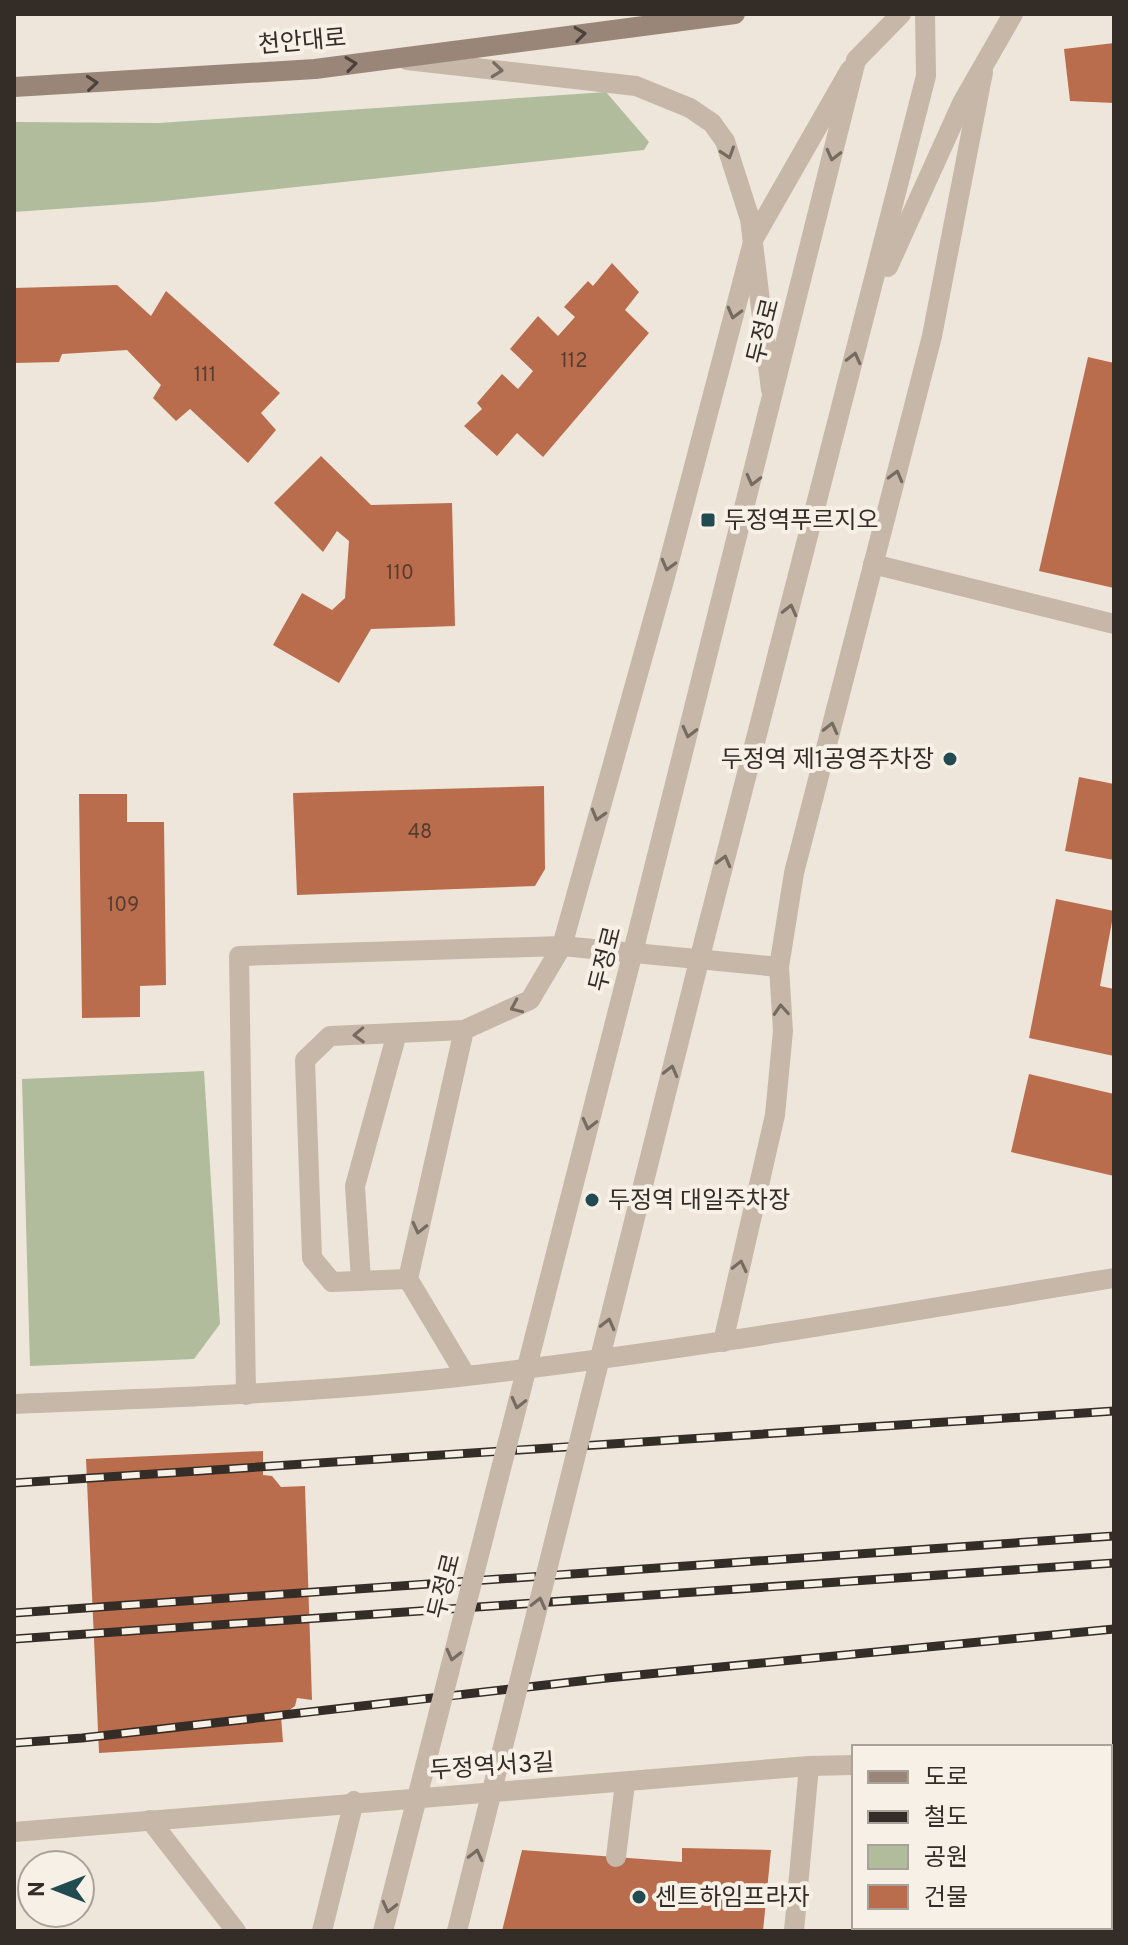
<svg xmlns="http://www.w3.org/2000/svg" width="1128" height="1945" font-family="Overpass,'Noto Sans KR',sans-serif">
<style>
.green{fill:#b0bc9c}
.building{fill:#ba6d4d}
.lines{fill:none;stroke-linecap:round;stroke-linejoin:round}
.service{stroke:#c6b7a8;stroke-width:20}
.minor{stroke:#c6b7a8;stroke-width:20}
.tertiary{stroke:#c6b7a8;stroke-width:20}
.secondary{stroke:#998679;stroke-width:20}
.rail-casing{stroke:#332c27;stroke-width:9}
.rail{stroke:#f7f0e6;stroke-width:6;stroke-dasharray:18;stroke-linecap:butt}
.tertiary-bridge{stroke:#c6b7a8;stroke-width:20}
.oneway{stroke:#4c423c}
.oneway2{stroke:#756b61}
.poi-dot{fill:#214b51;stroke:#f7f0e6;stroke-width:3}
.labels{text-anchor:middle;stroke-width:8;stroke-linejoin:round;paint-order:stroke}
.number-label{font-size:20px;fill:#553c30}
.street-label{font-size:24px;fill:#332c27;stroke:#f7f0e6}
.poi-label{font-size:24px;fill:#332c27;stroke:#f7f0e6;text-anchor:start}
</style>
<rect width="100%" height="100%" fill="#efe6db"/>
<g class="green">
<path d="M606,92L649,142L644,150L154,202L14,212V122L159,123Z"/>
<path d="M204,1071L220,1324L194,1359L30,1366L22,1079Z"/>
</g>
<g class="building">
<path d="M1114,43V103L1070,101L1064,49Z"/>
<path d="M612,263L639,292L625,310L649,333L543,457L517,433L497,456L464,426L482,409L477,403L502,374L518,389L533,371L510,349L538,316L558,336L575,317L564,307L588,281L593,286Z"/>
<path d="M117,285L151,316L166,291L280,393L261,413L276,430L248,463L190,409L176,421L153,398L161,385L127,350L62,354L59,362L14,363V288Z"/>
<path d="M1088,357L1114,363V588L1039,571Z"/>
<path d="M321,456L371,505L452,503L455,626L371,629L339,683L273,645L302,593L332,610L345,598L349,541L337,531L323,552L274,503Z"/>
<path d="M1079,777L1114,784V860L1065,851Z"/>
<path d="M544,786L545,869L535,886L297,895L293,793Z"/>
<path d="M79,794H127V822H164L166,985L140,986V1017L82,1018Z"/>
<path d="M1056,899L1114,911L1100,986L1114,989V1056L1029,1038Z"/>
<path d="M1029,1074L1114,1094V1176L1011,1152Z"/>
<path d="M263,1451V1475L272,1476L281,1487L305,1486L312,1700L297,1698L295,1706L281,1716L283,1742L99,1753L86,1459Z"/>
<path d="M682,1848L771,1850L763,1931H502L522,1850L682,1862Z"/>
<rect x="861" y="1927" width="63" height="4"/>
<path d="M1037,1927H1099L1098,1931H1037Z"/>
</g>
<g class="lines">
<g class="service">
<path d="M408,1279L332,1282L312,1258L305,1060L330,1036L464,1030"/>
<path d="M361,1281L355,1186L397,1033"/>
<path d="M616,1857L625,1783"/>
</g>
<g class="minor">
<path d="M873,564L1114,624"/>
<path d="M723,1342L775,1115L783,1031L779,967L794,873L932,336L983,72"/>
<path d="M466,1376L408,1279L464,1030L530,1000L562,946L665,577L754,238L850,70"/>
<path d="M246,1395L239,956L562,946L779,967"/>
<path d="M14,1404C165,1398 317,1393 467,1376C684,1351 899,1313 1114,1278"/>
<path d="M1110,1757H1114"/>
<path d="M809,1766L854,1765"/>
<path d="M150,1820L236,1931"/>
<path d="M14,1832L809,1766L794,1931"/>
<path d="M322,1931L354,1801"/>
</g>
<g class="tertiary">
<path d="M407,60L636,86L690,108L712,123L725,141L750,219L771,390"/>
<path d="M888,267L962,103L1013,14"/>
<path d="M705,937L926,76L925,14"/>
<path d="M636,940L856,60L901,14"/>
</g>
<path class="secondary" d="M14,87L315,69L735,14"/>
<g class="rail-casing">
<g id="rail">
<path d="M14,1483L1114,1411"/>
<path d="M14,1613L1114,1536"/>
<path d="M14,1639L1114,1563"/>
<path d="M14,1743L82,1738L607,1678L1114,1629"/>
</g>
</g>
<use href="#rail" class="rail"/>
<g class="tertiary-bridge">
<path d="M383,1931L636,940"/>
<path d="M457,1931L705,937"/>
</g>
</g>
<defs><path id="oneway-chevron" d="M-2-3.5L2.5 0L-2 3.5" fill="none" stroke-width="1.6" stroke-linecap="round" stroke-linejoin="round" transform="scale(2)"/></defs>
<g class="oneway">
<use href="#oneway-chevron" transform="translate(580 34) rotate(-7)"/>
<use href="#oneway-chevron" transform="translate(351 64) rotate(-8)"/>
<use href="#oneway-chevron" transform="translate(92 83) rotate(-5)"/>
</g>
<g class="oneway2">
<use href="#oneway-chevron" transform="translate(497 70) rotate(6)"/>
<use href="#oneway-chevron" transform="translate(728 153) rotate(72)"/>
<use href="#oneway-chevron" transform="translate(833 155) rotate(104)"/>
<use href="#oneway-chevron" transform="translate(734 313) rotate(105)"/>
<use href="#oneway-chevron" transform="translate(854 358) rotate(-76)"/>
<use href="#oneway-chevron" transform="translate(896 476) rotate(-75)"/>
<use href="#oneway-chevron" transform="translate(753 480) rotate(104)"/>
<use href="#oneway-chevron" transform="translate(668 565) rotate(105)"/>
<use href="#oneway-chevron" transform="translate(790 610) rotate(-76)"/>
<use href="#oneway-chevron" transform="translate(831 728) rotate(-76)"/>
<use href="#oneway-chevron" transform="translate(689 732) rotate(104)"/>
<use href="#oneway-chevron" transform="translate(598 815) rotate(106)"/>
<use href="#oneway-chevron" transform="translate(724 861) rotate(-75)"/>
<use href="#oneway-chevron" transform="translate(516 1007) rotate(156)"/>
<use href="#oneway-chevron" transform="translate(781 1010) rotate(-94)"/>
<use href="#oneway-chevron" transform="translate(359 1035) rotate(178)"/>
<use href="#oneway-chevron" transform="translate(671 1071) rotate(-76)"/>
<use href="#oneway-chevron" transform="translate(589 1124) rotate(104)"/>
<use href="#oneway-chevron" transform="translate(419 1228) rotate(103)"/>
<use href="#oneway-chevron" transform="translate(740 1266) rotate(-77)"/>
<use href="#oneway-chevron" transform="translate(608 1324) rotate(-76)"/>
<use href="#oneway-chevron" transform="translate(518 1403) rotate(104)"/>
<use href="#oneway-chevron" transform="translate(539 1603) rotate(-76)"/>
<use href="#oneway-chevron" transform="translate(453 1655) rotate(104)"/>
<use href="#oneway-chevron" transform="translate(476 1855) rotate(-76)"/>
<use href="#oneway-chevron" transform="translate(389 1907) rotate(104)"/>
</g>
<g class="poi-dot">
<rect x="700" y="512" width="16" height="16" rx="4"/>
<circle cx="950" cy="759" r="8"/>
<circle cx="592" cy="1200" r="8"/>
<circle cx="639" cy="1897" r="8"/>
</g>
<g class="labels">
<g class="number-label">
<text x="574" y="367">112</text>
<text x="205" y="381">111</text>
<text x="400" y="579">110</text>
<text x="420" y="838">48</text>
<text x="123" y="911">109</text>
</g>
<g class="street-label">
<text transform="translate(302 41) rotate(-5)" y="8">천안대로</text>
<text transform="translate(763 331) rotate(-76)" y="8">두정로</text>
<text transform="translate(605 959) rotate(-76)" y="8">두정로</text>
<text transform="translate(444 1586) rotate(-76)" y="8">두정로</text>
<text transform="translate(492 1766) rotate(-4)" y="8">두정역서3길</text>
</g>
<g class="poi-label">
<text x="724" y="528">두정역푸르지오</text>
<text x="934" y="767" text-anchor="end">두정역 제1공영주차장</text>
<text x="608" y="1208">두정역 대일주차장</text>
<text x="655" y="1905">센트하임프라자</text>
</g>
</g>
<rect width="1128" height="1945" fill="none" stroke="#332c27" stroke-width="32"/>
<rect x="852" y="1745" width="260" height="184" fill="#f7f0e6" stroke="#a9a29a" stroke-width="2"/>
<rect x="868" y="1771" width="40" height="12" fill="#998679" stroke="#a9a29a" stroke-width="2"/>
<text x="924" y="1785" font-size="24" fill="#332c27">도로</text>
<rect x="868" y="1811" width="40" height="12" fill="#332c27" stroke="#a9a29a" stroke-width="2"/>
<text x="924" y="1825" font-size="24" fill="#332c27">철도</text>
<rect x="868" y="1845" width="40" height="24" fill="#b0bc9c" stroke="#a9a29a" stroke-width="2"/>
<text x="924" y="1865" font-size="24" fill="#332c27">공원</text>
<rect x="868" y="1885" width="40" height="24" fill="#ba6d4d" stroke="#a9a29a" stroke-width="2"/>
<text x="924" y="1905" font-size="24" fill="#332c27">건물</text>
<g transform="translate(56 1889) rotate(270)"><circle r="38" fill="#f7f0e6" stroke="#a9a29a" stroke-width="2"/>
<path d="M0-6L14 30L0 20L-14 30Z" fill="#214b51"/>
<text y="-12" font-size="22" font-weight="bold" text-anchor="middle" fill="#332c27">N</text>
</g>
</svg>
